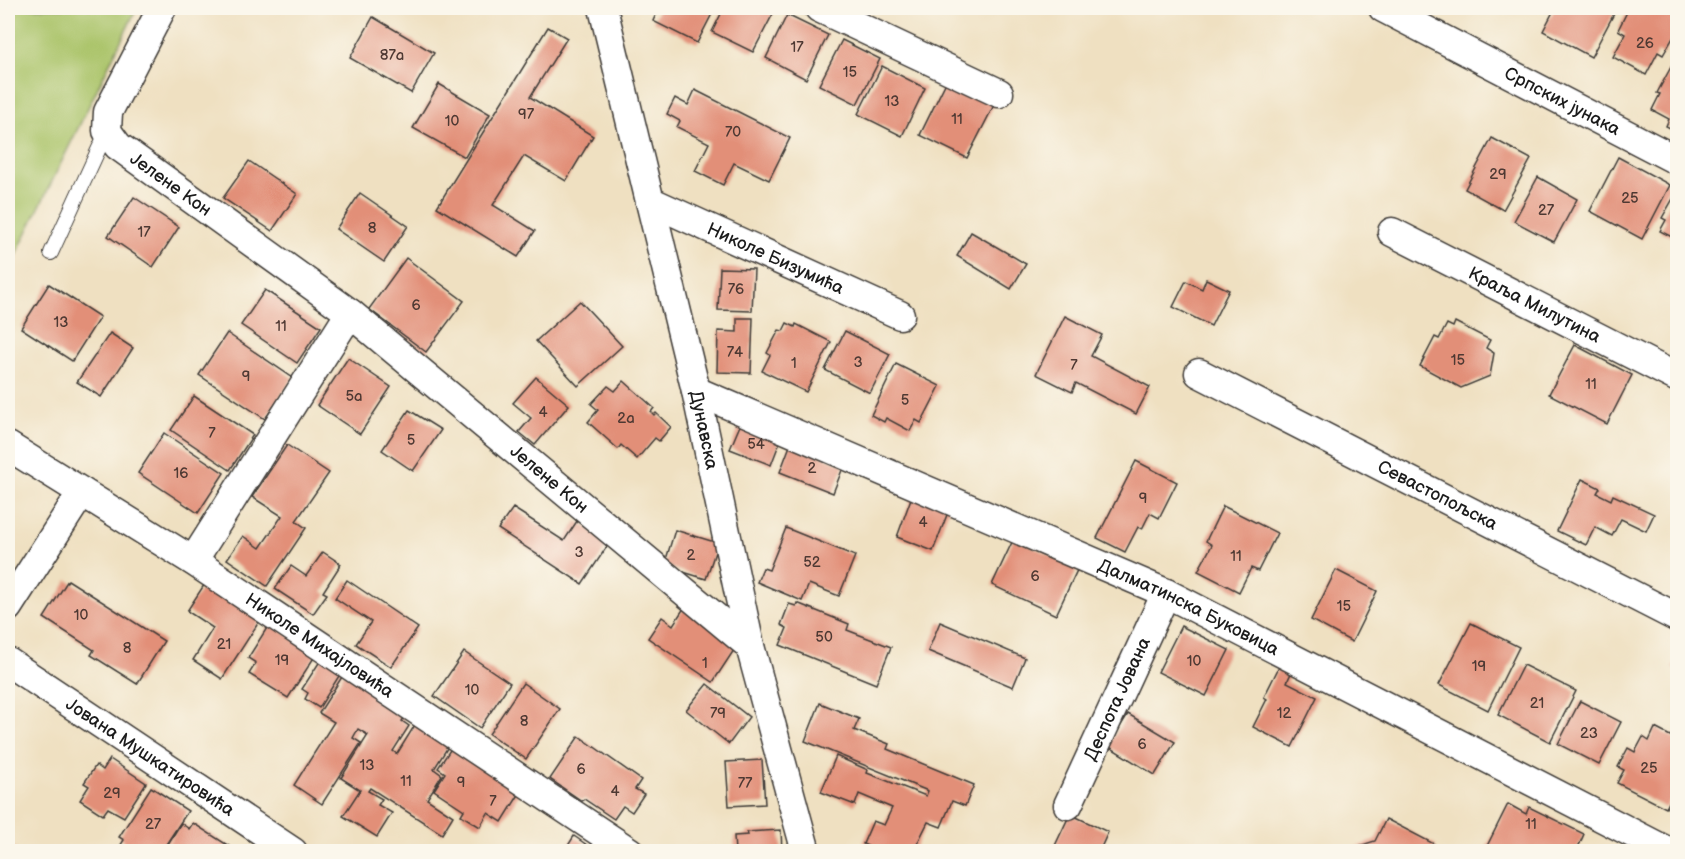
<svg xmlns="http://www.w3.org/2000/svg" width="1685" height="859" font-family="'Balsamiq Sans',sans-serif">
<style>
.green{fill:#abc46a;stroke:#647043;stroke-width:1.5}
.building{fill:#e28f78}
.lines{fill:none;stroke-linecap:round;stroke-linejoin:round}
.service-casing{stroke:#3c3935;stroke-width:16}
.minor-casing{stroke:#3c3935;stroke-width:31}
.service{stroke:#fff;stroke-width:14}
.minor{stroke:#fff;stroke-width:28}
.labels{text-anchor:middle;stroke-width:4.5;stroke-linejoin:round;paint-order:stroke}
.number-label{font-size:15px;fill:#4e3933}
.street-label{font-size:18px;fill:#1c1c1c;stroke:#fbf7ec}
</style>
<rect width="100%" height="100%" fill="#fbf7ec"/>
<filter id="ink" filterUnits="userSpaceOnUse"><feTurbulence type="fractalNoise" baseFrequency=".0167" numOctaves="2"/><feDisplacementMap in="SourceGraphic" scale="12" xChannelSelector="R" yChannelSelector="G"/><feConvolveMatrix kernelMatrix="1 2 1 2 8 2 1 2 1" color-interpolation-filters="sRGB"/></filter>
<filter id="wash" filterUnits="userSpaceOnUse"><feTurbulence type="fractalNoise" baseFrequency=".008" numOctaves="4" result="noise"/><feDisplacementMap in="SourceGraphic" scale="24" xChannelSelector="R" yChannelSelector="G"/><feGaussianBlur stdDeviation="1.35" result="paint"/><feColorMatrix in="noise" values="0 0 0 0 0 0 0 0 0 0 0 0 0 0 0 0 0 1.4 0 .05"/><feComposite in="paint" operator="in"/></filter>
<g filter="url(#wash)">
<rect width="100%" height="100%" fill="#efe0c1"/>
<path class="green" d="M8,8H137L8,271Z"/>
<g id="blocks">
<g class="building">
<path d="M659,8H715L697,43L653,21Z"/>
<path d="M724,8H776L753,52L712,32Z"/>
<path d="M1555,8H1617L1591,57L1543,31Z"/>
<path d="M1629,8H1678V29L1663,55L1658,52L1646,75L1613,57L1625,34L1618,30Z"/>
<path d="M787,15L828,35L806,79L766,58Z"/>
<path d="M373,17L434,53L411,93L350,58Z"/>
<path d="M548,27L567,38L530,97L593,136L566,181L524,156L493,205L535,231L518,257L437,207Z"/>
<path d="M842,40L880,59L857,104L819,85Z"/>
<path d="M1678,54V132L1666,126L1669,119L1652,110L1660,94L1657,93Z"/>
<path d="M882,66L925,88L902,136L858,114Z"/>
<path d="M947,80L995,103L967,158L920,135Z"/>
<path d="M439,84L490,114L465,157L413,128Z"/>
<path d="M695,90L790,138L769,180L734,163L723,185L695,171L709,143L677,127L680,121L667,114L675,98L688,105Z"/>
<path d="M1492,138L1531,159L1503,210L1465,189Z"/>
<path d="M1618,157L1670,185L1642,239L1590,211Z"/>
<path d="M249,161L297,194L272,231L223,198Z"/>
<path d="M1538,177L1577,199L1554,242L1514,221Z"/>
<path d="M1678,190V240L1660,231L1666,220L1662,218Z"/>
<path d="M360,193L408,226L384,262L336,229Z"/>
<path d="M134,197L179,227L153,267L108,236Z"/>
<path d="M971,232L1026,264L1011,289L957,256Z"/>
<path d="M406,258L464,301L426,352L369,309Z"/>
<path d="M720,268L754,269L752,311L718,310Z"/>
<path d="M1206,279L1229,290L1211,326L1173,307L1186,281L1202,289Z"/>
<path d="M49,284L100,317L72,361L21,328Z"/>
<path d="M265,290L321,327L297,363L241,325Z"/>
<path d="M580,301L622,346L578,386L536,341Z"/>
<path d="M1065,316L1102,335L1091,356L1150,387L1136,414L1076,383L1072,392L1036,374Z"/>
<path d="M737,318H753L751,373L717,372L718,331L737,332Z"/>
<path d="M1455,322L1490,340L1486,348L1494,353L1490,376L1461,388L1420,366L1435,337L1439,339L1447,324L1453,327Z"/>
<path d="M787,323L795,327L796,324L831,342L806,392L762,371L770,355L767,353L779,330L783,331Z"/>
<path d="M845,331L890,354L870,393L825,370Z"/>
<path d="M110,333L133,348L101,397L77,382Z"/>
<path d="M227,333L293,378L265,419L199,375Z"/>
<path d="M1575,345L1632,375L1607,424L1549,394Z"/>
<path d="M348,358L391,387L360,434L317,405Z"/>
<path d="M896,364L940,386L921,423L916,420L910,431L886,418L884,422L871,415Z"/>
<path d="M536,377L569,405L535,445L519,432L531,418L513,403Z"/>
<path d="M624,381L654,408L651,412L654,415L656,413L671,427L659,441L655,438L637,459L621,445L618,449L588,422L598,410L591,404L608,386L615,391Z"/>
<path d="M194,396L253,435L230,470L171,430Z"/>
<path d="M409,410L441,430L413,471L382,450Z"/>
<path d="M741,423L781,439L771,465L730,449Z"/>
<path d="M164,433L224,473L198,513L138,473Z"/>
<path d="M791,443L844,465L833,493L780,472Z"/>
<path d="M287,445L329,473L296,521L306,528L267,586L227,559L243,536L260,548L282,516L252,497Z"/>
<path d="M1136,461L1177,482L1159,518L1150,513L1142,529L1138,527L1125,552L1097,538Z"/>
<path d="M1582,479L1600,488L1597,493L1611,500L1613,495L1654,514L1646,531L1621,519L1612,536L1595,527L1586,545L1557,531Z"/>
<path d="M913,493L950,507L933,551L897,537Z"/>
<path d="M1223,506L1277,533L1258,571L1251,568L1239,592L1198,571L1212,545L1206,541Z"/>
<path d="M513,508L564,541L577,521L610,542L582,584L498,529Z"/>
<path d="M786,528L855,556L839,596L809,584L802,601L757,582L763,568L769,570Z"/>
<path d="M675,530L718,543L706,579L664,566Z"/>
<path d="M1014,538L1078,568L1056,615L992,585Z"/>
<path d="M323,552L341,564L323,592L327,594L313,614L275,589L291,566L306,576Z"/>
<path d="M1336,570L1377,591L1352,642L1311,620Z"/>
<path d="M208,579L264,614L222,679L193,660L213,628L187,611Z"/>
<path d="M68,580L164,641L137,684L91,655L94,650L44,618Z"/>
<path d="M347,580L418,628L391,667L356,644L371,622L335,598Z"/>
<path d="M797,603L849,624L847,630L891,647L876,684L780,645L787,628L781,625L789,604L796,606Z"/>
<path d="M684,608L738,644L713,682L648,638L662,617L673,625Z"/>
<path d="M940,622L1025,658L1013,687L928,651Z"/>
<path d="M270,623L317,653L288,698L249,674L256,663L248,658Z"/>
<path d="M1471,623L1519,647L1488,710L1439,685Z"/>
<path d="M1181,626L1229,650L1206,696L1158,672Z"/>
<path d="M464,652L510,683L480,728L434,696Z"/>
<path d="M324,655L344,668L319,708L305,699L308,693L302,689Z"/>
<path d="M1678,658V671L1672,668Z"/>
<path d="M1280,665L1292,671L1287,682L1317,697L1292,747L1253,727L1267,699L1264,697Z"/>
<path d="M1523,665L1576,691L1550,742L1498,715Z"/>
<path d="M347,669L409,711L402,721L409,726L393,751L397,754L418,720L451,742L434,769L442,775L427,799L453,816L442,834L370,788L368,791L382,799L378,805L392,813L377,837L343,816L360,790L341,778L368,735L358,729L353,738L361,743L322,804L294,785L334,722L319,713Z"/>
<path d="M523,683L560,709L526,759L489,734Z"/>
<path d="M707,684L749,717L729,744L686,710Z"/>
<path d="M1580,701L1621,722L1599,765L1558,744Z"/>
<path d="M820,703L859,719L854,730L889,744L887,749L974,785L965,806L952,801L941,827L928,822L913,852H880L863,844L873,821L884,825L892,808L859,794L855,805L821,792L836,756L868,770L867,773L926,796L928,791L805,741Z"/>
<path d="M1128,714L1175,742L1155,775L1108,746Z"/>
<path d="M1655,728L1678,740V785L1666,808L1617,783L1624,770L1618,767L1628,748L1635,752L1643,737L1649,741Z"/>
<path d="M579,736L641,780L635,789L644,794L632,812L623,806L614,819L584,799L582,801L550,779Z"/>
<path d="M454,744L523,788L502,822L488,813L480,827L461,815L464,810L434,790L445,773L438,768Z"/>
<path d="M110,759L146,783L124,817L108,808L103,815L80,800L89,786L84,783L96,765L103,770Z"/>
<path d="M762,760L765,804L729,806L726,762Z"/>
<path d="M151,787L188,811L161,852H118L117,851L124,840L119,837Z"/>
<path d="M1508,804L1526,814L1529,807L1584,834L1576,852H1484Z"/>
<path d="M1070,814L1108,832L1099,852H1052Z"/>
<path d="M1386,819L1436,845L1433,852H1348L1349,849L1375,841Z"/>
<path d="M181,823L189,829L193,823L229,846L226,852H163Z"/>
<path d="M781,830L782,852H735L734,836L748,835L747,832Z"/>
<path d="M574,836L597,852H564Z"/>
<path d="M8,844L19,852H8Z"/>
</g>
</g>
</g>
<g filter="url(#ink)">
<use href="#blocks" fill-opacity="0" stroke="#3c3935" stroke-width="1.5"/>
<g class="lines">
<g class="service-casing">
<path id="service" d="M51,253L107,131"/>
</g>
<g class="minor-casing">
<g id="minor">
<path id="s1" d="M162,8L108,112L107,131L118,146L350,313L750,646"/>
<path id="s2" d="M603,8L696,391L750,646L806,852"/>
<path d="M819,8L999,93"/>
<path id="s3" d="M1383,8L1678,161"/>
<path id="s4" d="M650,201L900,315"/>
<path id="s5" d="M1392,232L1678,378"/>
<path id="s6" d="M1199,373L1678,618"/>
<path id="s7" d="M696,391L1166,593L1669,852"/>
<path id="s8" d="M8,446L193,561L630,852"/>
<path d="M193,561L350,313"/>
<path d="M8,607L82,492"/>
<path id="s9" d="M8,662L293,852"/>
<path id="s10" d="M1068,805L1166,593"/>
</g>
</g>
<use href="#service" class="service"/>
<use href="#minor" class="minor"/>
</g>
</g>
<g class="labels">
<g class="number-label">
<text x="1645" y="48">26</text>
<text x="797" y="52">17</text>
<text x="392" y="60">87a</text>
<text x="850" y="77">15</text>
<text x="892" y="106">13</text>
<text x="526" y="119">97</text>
<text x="957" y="124">11</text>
<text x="452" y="126">10</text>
<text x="733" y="137">70</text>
<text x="1498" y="179">29</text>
<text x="1630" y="203">25</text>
<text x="1546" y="215">27</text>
<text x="372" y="233">8</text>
<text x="144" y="237">17</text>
<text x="736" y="294">76</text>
<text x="416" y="310">6</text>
<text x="61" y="327">13</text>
<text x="281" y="331">11</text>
<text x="735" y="357">74</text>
<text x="1458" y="365">15</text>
<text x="858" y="367">3</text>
<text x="794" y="368">1</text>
<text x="1074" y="370">7</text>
<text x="246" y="381">9</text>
<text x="1591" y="389">11</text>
<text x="354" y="401">5a</text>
<text x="905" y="405">5</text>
<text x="543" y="417">4</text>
<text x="626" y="423">2a</text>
<text x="212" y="438">7</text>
<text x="411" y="445">5</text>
<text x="756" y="449">54</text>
<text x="812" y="473">2</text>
<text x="181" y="478">16</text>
<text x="1143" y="503">9</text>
<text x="923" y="527">4</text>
<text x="579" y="557">3</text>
<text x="691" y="560">2</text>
<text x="1236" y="561">11</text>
<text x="812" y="567">52</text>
<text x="1035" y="581">6</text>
<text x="1344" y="611">15</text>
<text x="81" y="620">10</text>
<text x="824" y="642">50</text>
<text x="224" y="649">21</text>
<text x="127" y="653">8</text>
<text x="282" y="665">19</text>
<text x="1194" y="666">10</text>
<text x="705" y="668">1</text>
<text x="1479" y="671">19</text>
<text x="472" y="695">10</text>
<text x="1537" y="708">21</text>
<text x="718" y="718">79</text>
<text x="1284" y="718">12</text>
<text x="524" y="726">8</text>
<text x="1589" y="738">23</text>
<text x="1142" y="749">6</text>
<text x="367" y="770">13</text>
<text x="1649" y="773">25</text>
<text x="581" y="774">6</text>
<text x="406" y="786">11</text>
<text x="461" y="787">9</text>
<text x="745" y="788">77</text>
<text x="615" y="796">4</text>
<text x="112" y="798">29</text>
<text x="493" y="806">7</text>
<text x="153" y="829">27</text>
<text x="1531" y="829">11</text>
</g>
<g class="street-label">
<text dy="6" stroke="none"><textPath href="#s3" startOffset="202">Српских јунака</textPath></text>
<text dy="6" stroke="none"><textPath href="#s1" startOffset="220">Јелене Кон</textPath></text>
<text dy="6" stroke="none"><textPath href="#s4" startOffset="138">Николе Бизумића</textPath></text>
<text dy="6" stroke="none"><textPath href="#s5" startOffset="160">Краља Милутина</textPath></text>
<text dy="6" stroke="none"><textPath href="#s2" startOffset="434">Дунавска</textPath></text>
<text dy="6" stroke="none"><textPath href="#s1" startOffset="700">Јелене Кон</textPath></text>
<text dy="6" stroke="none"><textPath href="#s6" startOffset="268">Севастопољска</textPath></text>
<text dy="6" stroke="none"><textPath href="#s7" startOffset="538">Далматинска Буковица</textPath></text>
<text dy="6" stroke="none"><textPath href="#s8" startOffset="370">Николе Михајловића</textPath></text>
<text dy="6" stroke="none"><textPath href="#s10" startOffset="117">Деспота Јована</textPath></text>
<text dy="6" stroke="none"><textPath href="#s9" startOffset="171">Јована Мушкатировића</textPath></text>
</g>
</g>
<rect width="1685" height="859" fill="none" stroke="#fbf7ec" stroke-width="30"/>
</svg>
